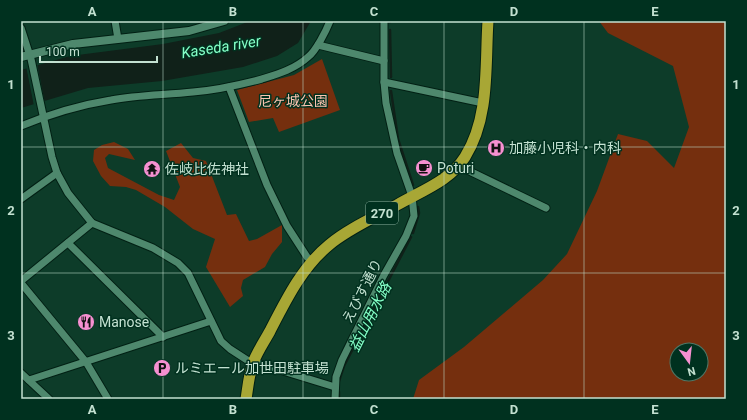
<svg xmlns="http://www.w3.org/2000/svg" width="747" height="420" font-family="Roboto,'Noto Sans JP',sans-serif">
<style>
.green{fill:#752f0e;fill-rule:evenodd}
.water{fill:#102119}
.pier{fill:#0d3c29}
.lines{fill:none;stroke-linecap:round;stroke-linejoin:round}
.stream{stroke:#102119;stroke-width:2.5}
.minor-casing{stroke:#022014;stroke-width:9}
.tertiary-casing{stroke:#022014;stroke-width:10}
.trunk-casing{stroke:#022014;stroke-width:13}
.minor{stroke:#4e886d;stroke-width:7}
.tertiary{stroke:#4e886d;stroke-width:8}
.trunk{stroke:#a8a735;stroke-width:11}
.grid{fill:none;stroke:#c3e1d1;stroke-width:1;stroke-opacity:0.55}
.labels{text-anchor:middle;stroke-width:3;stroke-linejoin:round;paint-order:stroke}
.shield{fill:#00311f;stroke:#88ac9c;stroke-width:1}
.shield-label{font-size:13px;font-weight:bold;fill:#c3e1d1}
.park-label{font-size:14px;fill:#f9c3af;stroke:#00311f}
.poi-label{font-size:14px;fill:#c3e1d1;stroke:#00311f;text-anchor:start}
.street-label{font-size:14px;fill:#c3e1d1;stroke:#00311f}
.water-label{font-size:15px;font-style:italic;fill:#84ffc7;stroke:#00311f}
.neatline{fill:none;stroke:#c3e1d1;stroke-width:1.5}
.grid-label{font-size:13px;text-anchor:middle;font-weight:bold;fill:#c3e1d1}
</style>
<rect width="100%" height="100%" fill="#0d3c29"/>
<g class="green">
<path d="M599,21H726V399H413L419,380L464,347L543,280L567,254L597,191L618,134L647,141L674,168L689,127L673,66L608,33ZM677,350H701V374H677Z"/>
<path d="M322,59L340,110L279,132L273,118L249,122L237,90L294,75Z"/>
<path d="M114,142L128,149L135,160L109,154L105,158L108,168L159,195L174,200L180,187L166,151L181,143L193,158L206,161L227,215L236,214L249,241L257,239L282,225V242L272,254L265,267L243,280L241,288L243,296L230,307L206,267L215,239L193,229L165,207L136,190L126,187L110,186L101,176L93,161L94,150L102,145Z"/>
</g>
<path class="water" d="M250,21H311L298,43L277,56L243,67L162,81L88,88L21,108V70L70,56L163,44L219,33Z"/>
<path class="pier" d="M37,63L45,103L34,106L26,66Z"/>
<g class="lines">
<g class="stream">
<path d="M390,21V22"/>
<path d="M390,30L391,77"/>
<path d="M391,91L398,139L413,185"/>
<path d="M413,233L419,213L418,207"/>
<path d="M339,381L344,366L411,237"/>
<path d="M339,392V399"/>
</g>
<g class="minor-casing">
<g id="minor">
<path d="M115,21L118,39"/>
<path d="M21,28L31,59L52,157L57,173L68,193L92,223L153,248L178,263L188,273L221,341L230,349L247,360L335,387"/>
<path d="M318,45L384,61"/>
<path d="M384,82L483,103"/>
<path d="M229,87L267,185L287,226L307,257L312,261"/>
<path d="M21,126C50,114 80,105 111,100C138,95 166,95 193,92C216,90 239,85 262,79C278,74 295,69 308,57C316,51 326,31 330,21"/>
<path d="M459,166L546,208"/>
<path d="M21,199L57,173"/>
<path d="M68,243L163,337"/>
<path d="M21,281L92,223"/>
<path d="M21,283L86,362L108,399"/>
<path d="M21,373L49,399"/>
<path d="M29,380L211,321"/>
<path d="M335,399L336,377L342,360L384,275L406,236L414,216L412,196L397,153L386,103L384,82V21"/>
</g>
</g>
<g class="tertiary-casing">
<path id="tertiary" d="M21,57L73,44L189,31L224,21"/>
</g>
<g class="trunk-casing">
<path id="trunk" d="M246,399C248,387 249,374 253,363C257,352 264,342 270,331C286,300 302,267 329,245C348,229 375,217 397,205C421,191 450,181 465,157C490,117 485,66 488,21"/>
</g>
<use href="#minor" class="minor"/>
<use href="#tertiary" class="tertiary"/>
<use href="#trunk" class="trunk"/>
</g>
<path class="grid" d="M163,21V399M303,21V399M444,21V399M584,21V399M21,147H726M21,273H726"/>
<defs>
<g id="hospital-disc" transform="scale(0.9)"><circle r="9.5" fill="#f690d1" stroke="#00311f"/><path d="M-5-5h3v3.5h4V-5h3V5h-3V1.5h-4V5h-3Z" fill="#111"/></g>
<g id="cafe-disc" transform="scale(0.9)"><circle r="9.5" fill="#f690d1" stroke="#00311f"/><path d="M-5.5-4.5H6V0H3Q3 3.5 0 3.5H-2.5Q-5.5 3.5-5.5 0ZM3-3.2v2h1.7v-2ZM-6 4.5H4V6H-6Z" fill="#111"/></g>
<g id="temple-disc" transform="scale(0.9)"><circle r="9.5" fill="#f690d1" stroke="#00311f"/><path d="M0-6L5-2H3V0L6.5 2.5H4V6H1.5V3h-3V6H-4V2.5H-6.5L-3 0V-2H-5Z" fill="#111"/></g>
<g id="restaurant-disc" transform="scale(0.9)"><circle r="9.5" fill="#f690d1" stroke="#00311f"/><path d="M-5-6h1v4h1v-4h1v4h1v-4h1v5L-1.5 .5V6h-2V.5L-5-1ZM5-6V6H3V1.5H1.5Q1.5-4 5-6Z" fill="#111"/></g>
<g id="parking-disc" transform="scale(0.9)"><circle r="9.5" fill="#f690d1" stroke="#00311f"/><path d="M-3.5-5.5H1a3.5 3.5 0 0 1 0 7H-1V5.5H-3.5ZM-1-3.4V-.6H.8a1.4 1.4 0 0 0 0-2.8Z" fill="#111"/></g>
</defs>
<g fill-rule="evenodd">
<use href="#hospital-disc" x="496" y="148"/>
<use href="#cafe-disc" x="424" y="168"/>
<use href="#temple-disc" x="152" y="169"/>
<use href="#restaurant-disc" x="86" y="322"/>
<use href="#parking-disc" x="162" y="368"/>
</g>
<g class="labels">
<rect class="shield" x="366" y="202" width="32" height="22" rx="3"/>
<g class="shield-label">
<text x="382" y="218">270</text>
</g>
<g class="park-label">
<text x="293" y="106">尼ヶ城公園</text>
</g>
<g class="poi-label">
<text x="509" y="153">加藤小児科・内科</text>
<text x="437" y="173">Poturi</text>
<text x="165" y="174">佐岐比佐神社</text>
<text x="99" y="327">Manose</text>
<text x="175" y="373">ルミエール加世田駐車場</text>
</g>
<g class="street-label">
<text transform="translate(362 291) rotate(-63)" y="5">えびす通り</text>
</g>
<g class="water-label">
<text transform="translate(221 47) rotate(-9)" y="5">Kaseda river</text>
<text transform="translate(370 317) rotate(-63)" y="5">益山用水路</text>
</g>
</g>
<rect width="747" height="420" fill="none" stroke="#00311f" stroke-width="44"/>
<g transform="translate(689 362) rotate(165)"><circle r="19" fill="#00311f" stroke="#4e7766"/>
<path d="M0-3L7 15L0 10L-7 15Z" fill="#f690d1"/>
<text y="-6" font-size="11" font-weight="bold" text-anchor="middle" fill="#c3e1d1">N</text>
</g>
<path d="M40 56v6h117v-6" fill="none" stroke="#c3e1d1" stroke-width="2"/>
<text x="46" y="56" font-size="12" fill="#c3e1d1" stroke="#00311f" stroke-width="3" paint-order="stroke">100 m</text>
<rect x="22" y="22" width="703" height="376" class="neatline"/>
<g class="grid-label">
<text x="92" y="16">A</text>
<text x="233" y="16">B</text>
<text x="374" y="16">C</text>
<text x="514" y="16">D</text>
<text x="655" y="16">E</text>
<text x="11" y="89">1</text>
<text x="736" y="89">1</text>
<text x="11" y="215">2</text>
<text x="736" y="215">2</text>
<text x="11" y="340">3</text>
<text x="736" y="340">3</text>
<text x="92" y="414">A</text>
<text x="233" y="414">B</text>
<text x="374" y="414">C</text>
<text x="514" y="414">D</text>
<text x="655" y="414">E</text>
</g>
</svg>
